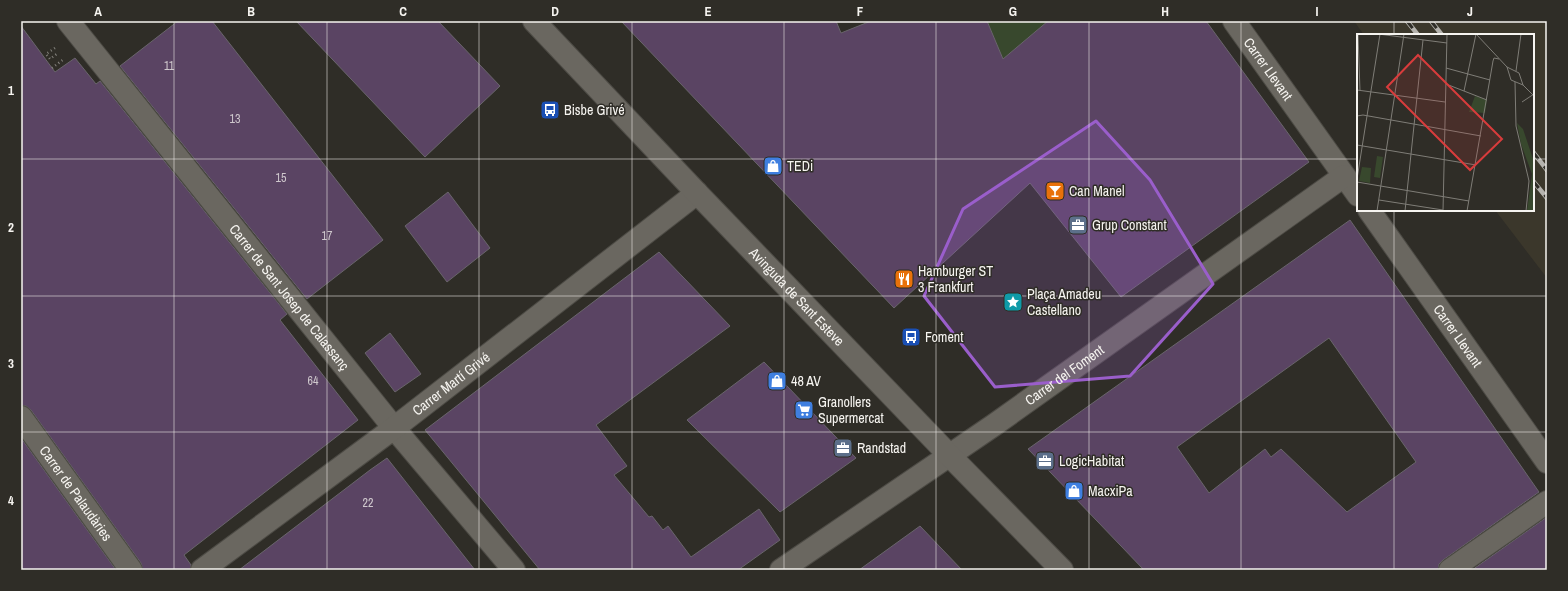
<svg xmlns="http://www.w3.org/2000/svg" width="1568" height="591" font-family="'Archivo Narrow',sans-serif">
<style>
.built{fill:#3b372b}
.green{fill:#38482d}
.building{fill:#5a4463;stroke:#69656b;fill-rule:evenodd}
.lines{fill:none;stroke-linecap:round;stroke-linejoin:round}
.street-casing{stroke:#4d4b45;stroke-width:24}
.secondary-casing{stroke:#4d4b45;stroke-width:24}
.path{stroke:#86847f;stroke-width:2.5;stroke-dasharray:1 3;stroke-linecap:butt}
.street{stroke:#6a6760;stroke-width:22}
.secondary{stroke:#6a6760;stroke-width:22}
.rail-casing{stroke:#b5b3ae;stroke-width:4.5}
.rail{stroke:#2f2d27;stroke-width:3;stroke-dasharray:9;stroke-linecap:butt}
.marked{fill:#9a5ecb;fill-opacity:0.2;stroke:#9a5ecb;stroke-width:3;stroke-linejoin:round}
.grid{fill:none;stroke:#f6f4f0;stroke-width:1;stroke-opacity:0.55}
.labels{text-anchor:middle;stroke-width:3;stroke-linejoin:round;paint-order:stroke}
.number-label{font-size:12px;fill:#cfc8cd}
.street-label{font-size:14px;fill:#f6f4f0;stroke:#2f2d27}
.poi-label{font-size:14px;fill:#f6f4f0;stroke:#2f2d27;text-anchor:start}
.inset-road{fill:none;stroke:#7f7d77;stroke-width:1}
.view{fill:#d93c3c;fill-opacity:0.15;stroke:#d93c3c;stroke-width:2}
.inset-edge{fill:none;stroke:#f6f4f0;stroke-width:2}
.neatline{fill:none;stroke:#f6f4f0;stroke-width:1.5}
.grid-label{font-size:13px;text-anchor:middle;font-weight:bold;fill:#f6f4f0}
</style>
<rect width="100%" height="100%" fill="#2f2d27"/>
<path class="built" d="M1354,21H1547V278L1495,210H1533V35H1364Z"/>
<path class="green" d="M987,21H1048L1003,59Z"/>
<g class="building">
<path d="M178,21H212L383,240L307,299L120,66Z"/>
<path d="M296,21H438L500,86L425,157Z"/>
<path d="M621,21H836L841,33L871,21H987L1003,59L1048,21H1206L1309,162L1121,297L1030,183L894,308Z"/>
<path d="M21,26L55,72L75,58L96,84L100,81L287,314L280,320L358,420L184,555L191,565L190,570H143L141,563L31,410L26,406L21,405Z"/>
<path d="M448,192L490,248L447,282L405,226Z"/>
<path d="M1350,220L1539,492L1443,560L1439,564L1438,570H1144L1028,449ZM1329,338L1416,462L1347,512L1281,449L1271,457L1265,449L1209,493L1177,447Z"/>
<path d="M659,252L730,326L596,425L627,466L614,475L649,517L652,516L663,530L668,526L691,557L759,509L780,540L738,570H540L425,430Z"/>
<path d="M390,333L421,374L395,392L365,353Z"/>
<path d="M764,362L856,458L780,512L687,420Z"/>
<path d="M21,438L116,570H21Z"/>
<path d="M387,458L475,570H239L370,470Z"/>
<path d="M1547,517V570H1472Z"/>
<path d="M920,526L962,570H859Z"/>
</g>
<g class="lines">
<g class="street-casing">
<g id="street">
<path id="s1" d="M68,21L394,428L514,570"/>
<path id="s2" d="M1234,21L1358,195"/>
<path id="s3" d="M1369,210L1547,462"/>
<path id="s4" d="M21,417L131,570"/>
<path id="s5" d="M202,570L394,428L697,193"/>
<path id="s6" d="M781,570L994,425L1344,176"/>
<path d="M1450,570L1547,502"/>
</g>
</g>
<g class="secondary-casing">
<g id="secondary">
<path id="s7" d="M534,21L697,193L949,455L1062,570"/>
</g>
</g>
<g class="path">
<path d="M55,48L46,54L50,59L58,53"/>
<path d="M52,68L64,59"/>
</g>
<use href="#street" class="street"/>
<use href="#secondary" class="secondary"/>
<g class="rail-casing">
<g id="rail">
<path d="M1407,21L1418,35"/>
<path d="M1431,21L1442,35"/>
<path d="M1533,152L1547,170"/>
<path d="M1533,181L1547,198"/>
</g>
</g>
<use href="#rail" class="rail"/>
</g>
<path class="marked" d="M1096,121L1150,180L1213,284L1130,376L995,387L924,296L963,209Z"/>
<path class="grid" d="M174,21V570M327,21V570M479,21V570M632,21V570M784,21V570M936,21V570M1089,21V570M1241,21V570M1394,21V35M21,159H1358M1533,159H1547M1394,210V570M21,296H1547M21,432H1547"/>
<defs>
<g id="bus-square" transform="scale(1)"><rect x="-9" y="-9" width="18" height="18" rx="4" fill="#1a4fb4" stroke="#2f2d27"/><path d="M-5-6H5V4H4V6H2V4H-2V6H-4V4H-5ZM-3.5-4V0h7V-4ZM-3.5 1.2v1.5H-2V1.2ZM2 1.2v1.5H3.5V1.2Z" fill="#fff"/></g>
<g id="shop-square" transform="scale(1)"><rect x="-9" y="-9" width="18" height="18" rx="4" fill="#3f7fe0" stroke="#2f2d27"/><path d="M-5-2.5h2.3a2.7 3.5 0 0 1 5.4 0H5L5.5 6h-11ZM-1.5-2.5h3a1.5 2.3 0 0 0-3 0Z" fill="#fff"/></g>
<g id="bar-square" transform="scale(1)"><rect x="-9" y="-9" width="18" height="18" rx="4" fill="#e8710a" stroke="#2f2d27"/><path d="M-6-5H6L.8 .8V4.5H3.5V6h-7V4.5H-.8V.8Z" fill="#fff"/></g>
<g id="office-square" transform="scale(1)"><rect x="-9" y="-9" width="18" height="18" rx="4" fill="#5c6f8a" stroke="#2f2d27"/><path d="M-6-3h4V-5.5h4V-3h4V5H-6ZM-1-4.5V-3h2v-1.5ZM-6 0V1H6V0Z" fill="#fff"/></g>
<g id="restaurant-square" transform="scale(1)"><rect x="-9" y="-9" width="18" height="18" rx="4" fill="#e8710a" stroke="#2f2d27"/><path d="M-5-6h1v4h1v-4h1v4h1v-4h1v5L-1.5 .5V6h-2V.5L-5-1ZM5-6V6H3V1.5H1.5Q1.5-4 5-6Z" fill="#fff"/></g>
<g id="sight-square" transform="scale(1)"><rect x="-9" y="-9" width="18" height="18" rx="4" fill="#0f9aa8" stroke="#2f2d27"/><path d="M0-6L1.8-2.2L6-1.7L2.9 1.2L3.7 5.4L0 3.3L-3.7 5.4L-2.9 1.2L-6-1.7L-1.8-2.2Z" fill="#fff"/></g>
<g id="supermarket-square" transform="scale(1)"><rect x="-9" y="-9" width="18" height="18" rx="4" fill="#3f7fe0" stroke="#2f2d27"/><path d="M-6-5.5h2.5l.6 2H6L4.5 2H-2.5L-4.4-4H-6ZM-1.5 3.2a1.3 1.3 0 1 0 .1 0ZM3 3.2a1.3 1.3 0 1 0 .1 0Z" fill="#fff"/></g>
</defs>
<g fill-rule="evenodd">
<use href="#bus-square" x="550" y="110"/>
<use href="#shop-square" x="773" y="166"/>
<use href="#bar-square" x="1055" y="191"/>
<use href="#office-square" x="1078" y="225"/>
<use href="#restaurant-square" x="904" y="279"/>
<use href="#sight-square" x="1013" y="302"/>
<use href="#bus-square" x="911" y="337"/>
<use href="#shop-square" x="777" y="381"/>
<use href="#supermarket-square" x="804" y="410"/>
<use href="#office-square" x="843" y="448"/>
<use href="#office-square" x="1045" y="461"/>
<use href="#shop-square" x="1074" y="491"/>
</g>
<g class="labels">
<g class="number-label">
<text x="169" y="70">11</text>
<text x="235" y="123">13</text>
<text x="281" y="182">15</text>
<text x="327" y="240">17</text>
<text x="313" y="385">64</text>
<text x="368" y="507">22</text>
</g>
<g class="street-label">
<text dy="5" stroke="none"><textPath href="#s2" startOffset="59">Carrer Llevant</textPath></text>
<text dy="5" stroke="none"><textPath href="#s1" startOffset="354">Carrer de Sant Josep de Calassanç</textPath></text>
<text dy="5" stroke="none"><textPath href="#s7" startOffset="381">Avinguda de Sant Esteve</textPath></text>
<text dy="5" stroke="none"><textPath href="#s3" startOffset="154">Carrer Llevant</textPath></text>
<text dy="5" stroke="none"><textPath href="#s6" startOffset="344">Carrer del Foment</textPath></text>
<text dy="5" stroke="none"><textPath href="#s5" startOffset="311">Carrer Martí Grivé</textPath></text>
<text dy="5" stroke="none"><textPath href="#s4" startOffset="94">Carrer de Palaudàries</textPath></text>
</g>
<g class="poi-label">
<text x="564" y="115">Bisbe Grivé</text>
<text x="787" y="171">TEDi</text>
<text x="1069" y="196">Can Manel</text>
<text x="1092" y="230">Grup Constant</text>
<text x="918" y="276">Hamburger ST<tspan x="918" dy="16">3 Frankfurt</tspan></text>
<text x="1027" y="299">Plaça Amadeu<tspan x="1027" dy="16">Castellano</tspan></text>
<text x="925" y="342">Foment</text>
<text x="791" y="386">48 AV</text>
<text x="818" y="407">Granollers<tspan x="818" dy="16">Supermercat</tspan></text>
<text x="857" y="453">Randstad</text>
<text x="1059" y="466">LogicHabitat</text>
<text x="1088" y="496">MacxiPa</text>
</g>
</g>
<g transform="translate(1357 34)">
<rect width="177" height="177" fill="#2f2d27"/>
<path d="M118,62L130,66L128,79L112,78ZM160,89L166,95L177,128V177H170L175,140L164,110ZM20,122L26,123L23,144L17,143ZM5,133L14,134L13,149L2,147Z" fill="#38482d"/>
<path class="inset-road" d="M1,0L3,57M21,0L90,9M119,0L150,33L154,46L166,51L177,62M150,33L162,39L166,51M89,34L133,46M159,37L164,0M158,48L159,92L172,147L169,177M89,50L130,66M0,56L88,68M107,57L119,0M165,68L177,60M0,82L6,81L124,102M0,111L119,131M0,145L23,0M0,148L112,167M22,166L86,176M20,177L47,0M48,177L66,6M86,177L90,0M110,177L136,27L137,24L142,25"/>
<path class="view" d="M61,21L145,105L113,136L30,53Z"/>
<rect width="177" height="177" class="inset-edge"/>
</g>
<rect width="1568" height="591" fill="none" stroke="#2f2d27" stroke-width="44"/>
<rect x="22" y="22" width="1524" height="547" class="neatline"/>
<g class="grid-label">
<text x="98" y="16">A</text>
<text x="251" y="16">B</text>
<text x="403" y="16">C</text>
<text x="555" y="16">D</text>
<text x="708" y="16">E</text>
<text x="860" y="16">F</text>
<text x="1013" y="16">G</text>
<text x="1165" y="16">H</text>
<text x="1317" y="16">I</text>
<text x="1470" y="16">J</text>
<text x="11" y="95">1</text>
<text x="11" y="232">2</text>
<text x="11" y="368">3</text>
<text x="11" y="505">4</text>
</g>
</svg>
